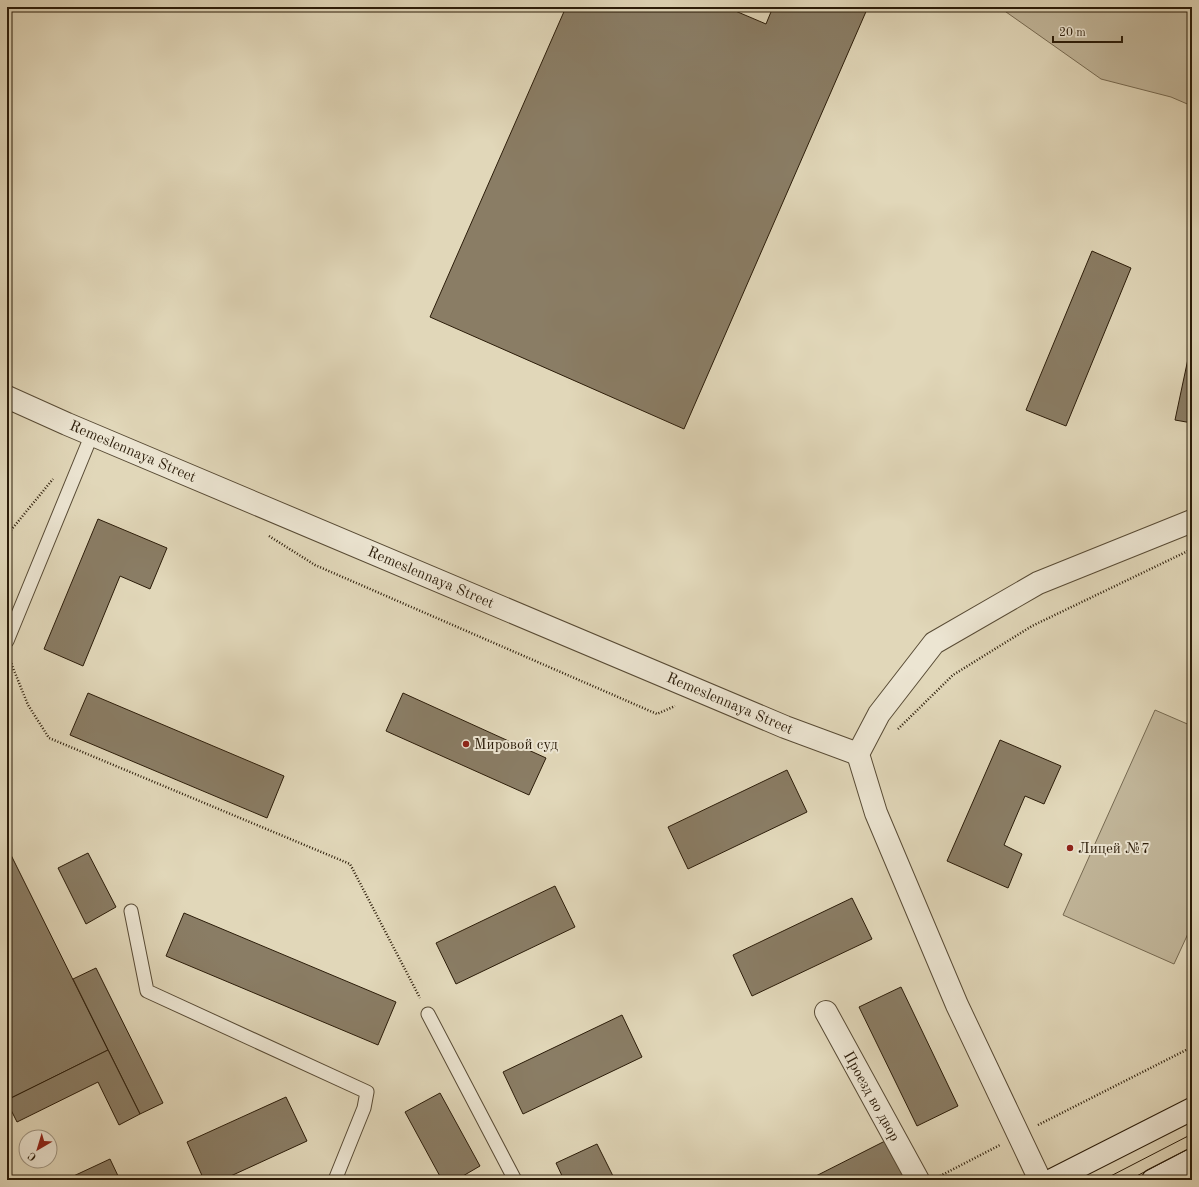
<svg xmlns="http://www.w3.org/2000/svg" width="1199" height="1187" font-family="'Old Standard TT',serif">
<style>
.green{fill:#c2b79b;stroke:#766a52}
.building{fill:#8a7d65;stroke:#2b1c09}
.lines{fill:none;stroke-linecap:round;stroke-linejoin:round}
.lane-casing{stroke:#584b35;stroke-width:15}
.street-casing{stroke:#584b35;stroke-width:24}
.secondary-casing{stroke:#2b1c09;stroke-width:24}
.path{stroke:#2b1c09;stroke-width:2.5;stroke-dasharray:1 2;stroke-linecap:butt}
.lane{stroke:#ece5d2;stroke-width:13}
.street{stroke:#ece5d2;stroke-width:22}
.secondary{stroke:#ece5d2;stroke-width:22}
.tram{stroke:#2b1c09;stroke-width:1}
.poi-dot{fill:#8f2418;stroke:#ece5d2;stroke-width:1.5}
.labels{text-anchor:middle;stroke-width:4;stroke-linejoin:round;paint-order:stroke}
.street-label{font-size:15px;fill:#2b1c09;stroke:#ece5d2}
.poi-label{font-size:15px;fill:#2b1c09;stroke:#ece5d2;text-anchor:start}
</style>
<rect width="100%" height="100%" fill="#e1d7b9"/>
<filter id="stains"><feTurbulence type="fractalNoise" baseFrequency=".005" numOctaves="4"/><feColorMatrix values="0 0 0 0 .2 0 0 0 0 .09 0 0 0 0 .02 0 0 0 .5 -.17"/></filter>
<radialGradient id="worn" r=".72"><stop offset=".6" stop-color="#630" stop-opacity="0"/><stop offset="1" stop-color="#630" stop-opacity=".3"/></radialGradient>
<g class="green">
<path d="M999,7H1192V106L1171,97L1101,79Z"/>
<path d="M1155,710L1192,726V925L1174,964L1063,915Z"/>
</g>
<g class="building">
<path d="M566,7H726L766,24L773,7H868L684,429L430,317Z"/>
<path d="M1092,251L1131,268L1066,426L1026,410Z"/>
<path d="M1192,340V423L1175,420Z"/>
<path d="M98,519L167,548L150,589L120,576L83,666L44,649Z"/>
<path d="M88,693L284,776L267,818L70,735Z"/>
<path d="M403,693L546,758L529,795L386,731Z"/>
<path d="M1000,740L1061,766L1044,804L1025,796L1004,845L1022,854L1008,888L947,861Z"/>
<path d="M787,770L807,812L688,869L668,827Z"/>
<path d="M7,847L108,1050L7,1100Z"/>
<path d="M88,853L116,907L86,924L58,868Z"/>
<path d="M555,886L575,927L456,984L436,943Z"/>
<path d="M852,898L872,939L752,996L733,955Z"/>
<path d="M184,913L396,1002L378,1045L166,956Z"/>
<path d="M96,968L163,1103L140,1114L73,979Z"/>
<path d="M901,987L958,1106L917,1126L859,1007Z"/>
<path d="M622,1015L642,1057L523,1114L503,1072Z"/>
<path d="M108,1050L140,1114L119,1125L98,1082L17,1122L7,1102V1100Z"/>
<path d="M440,1093L480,1166L456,1180H442L405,1112Z"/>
<path d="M286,1097L307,1141L222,1180H204L187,1142Z"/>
<path d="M885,1141L905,1180H808Z"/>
<path d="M597,1144L615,1180H564L556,1163Z"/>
<path d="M110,1159L120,1180H65Z"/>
</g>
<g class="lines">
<g class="lane-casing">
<g id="lane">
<path d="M7,641L92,434"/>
<path d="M131,911L147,991L367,1092L364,1108L335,1180"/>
<path d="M428,1014L515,1180"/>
</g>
</g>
<g class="street-casing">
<g id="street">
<path d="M7,397L67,424L785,727L858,754"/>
<path d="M826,1012L918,1180"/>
<path d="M1040,1180L957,1005L876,813L858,754L879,714L934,643L1038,583L1192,521"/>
</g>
</g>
<g class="secondary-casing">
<g id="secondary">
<path d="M1052,1180L1192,1109"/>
<path d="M1153,1180L1192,1160"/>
</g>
</g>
<g class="path">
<path d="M7,535L53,479"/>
<path d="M269,536L315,565L657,714L675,706"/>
<path d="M9,658L28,705L49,738L350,864L420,998"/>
<path d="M898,729L953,675L1032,626L1192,549"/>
<path d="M1038,1125L1192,1047"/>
<path d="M940,1176L1000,1145"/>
</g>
<use href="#lane" class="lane"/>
<use href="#street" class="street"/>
<use href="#secondary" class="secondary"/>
<g class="tram">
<path d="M1103,1180L1192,1134"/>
<path d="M1129,1180L1192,1147"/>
</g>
</g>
<g class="poi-dot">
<circle cx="466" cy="744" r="4"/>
<circle cx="1070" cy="848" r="4"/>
</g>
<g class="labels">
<g class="street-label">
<text transform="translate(133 451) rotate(23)" y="5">Remeslennaya Street</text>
<text transform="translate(431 577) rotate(23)" y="5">Remeslennaya Street</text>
<text transform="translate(730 703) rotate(23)" y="5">Remeslennaya Street</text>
<text transform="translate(872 1096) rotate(61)" y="5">Проезд во двор</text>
</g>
<g class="poi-label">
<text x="474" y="749">Мировой суд</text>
<text x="1078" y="853">Лицей №7</text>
</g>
</g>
<rect width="1199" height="1187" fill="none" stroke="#e1d7b9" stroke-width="24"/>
<rect x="8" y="8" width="1183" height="1171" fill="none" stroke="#2b1c09" stroke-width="2"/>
<rect x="12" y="12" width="1175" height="1163" fill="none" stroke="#2b1c09"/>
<g transform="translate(38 1149) rotate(218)"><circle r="19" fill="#ece5d2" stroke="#9f9582"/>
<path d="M0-3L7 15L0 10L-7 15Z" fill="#8f2418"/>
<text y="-6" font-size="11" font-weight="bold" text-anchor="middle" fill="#2b1c09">С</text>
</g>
<path d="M1053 36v6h69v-6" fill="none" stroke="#2b1c09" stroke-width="2"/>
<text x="1059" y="36" font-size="12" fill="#2b1c09" stroke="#ece5d2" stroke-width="3" paint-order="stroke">20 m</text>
<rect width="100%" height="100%" filter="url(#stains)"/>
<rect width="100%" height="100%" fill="url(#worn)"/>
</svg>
